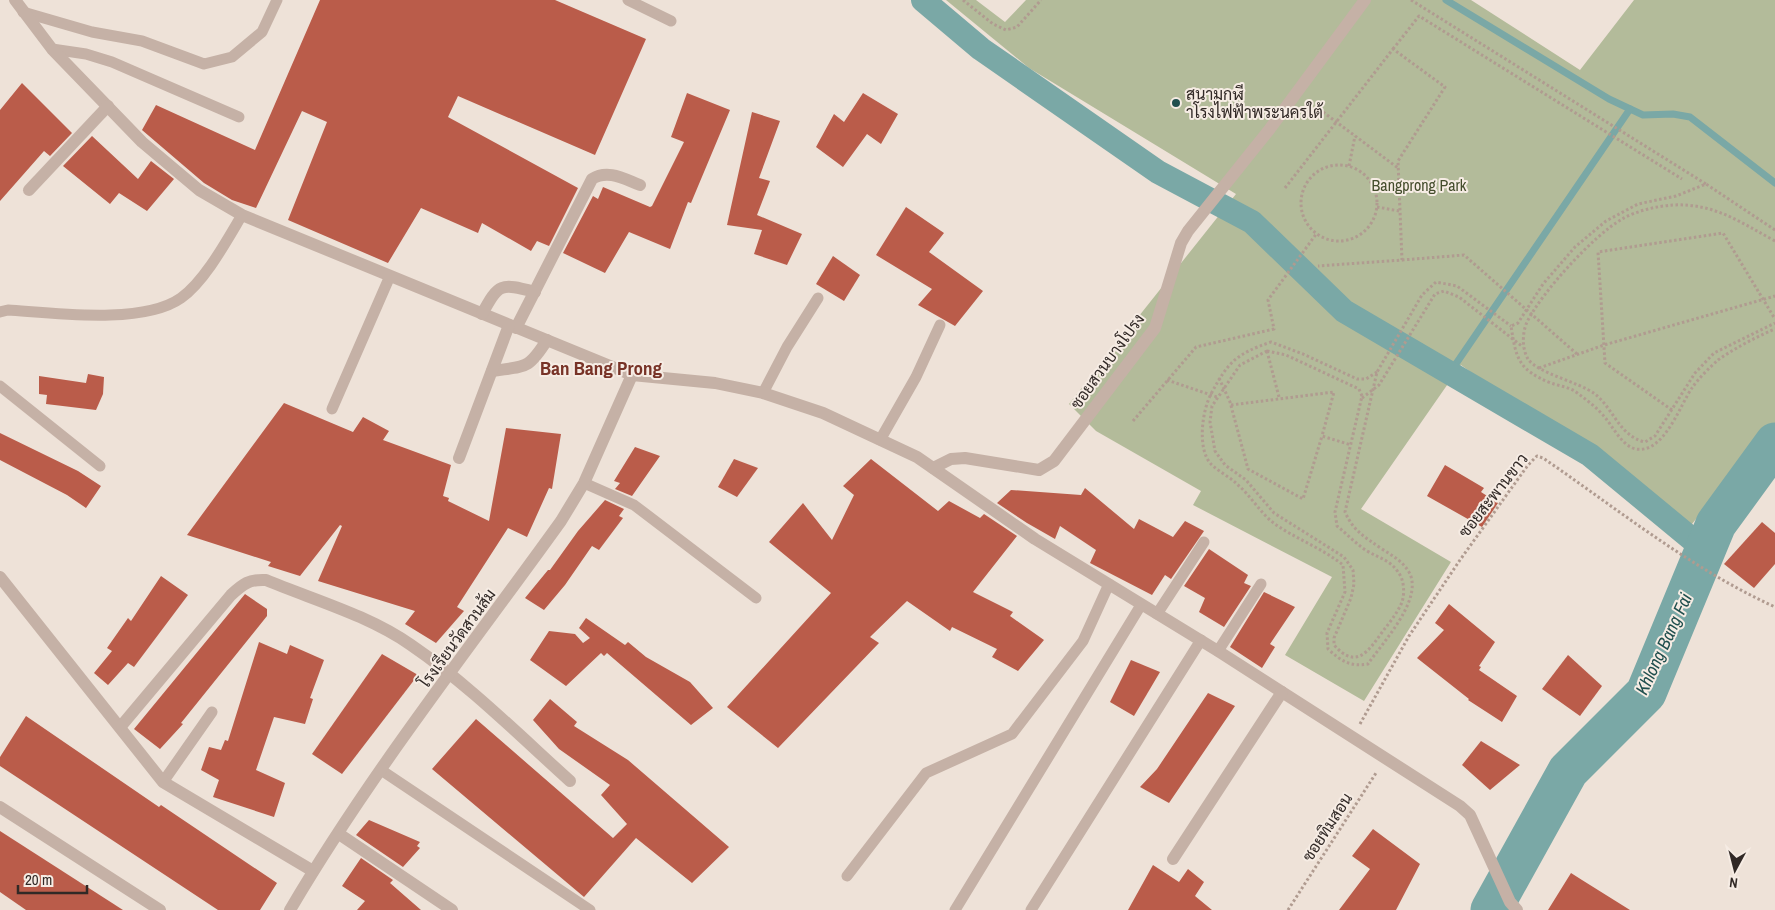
<svg xmlns="http://www.w3.org/2000/svg" width="1775" height="910" font-family="'Archivo Narrow',Sarabun,sans-serif">
<style>
.green{fill:#b3bb9a}
.lines{fill:none;stroke-linecap:round;stroke-linejoin:round}
.stream{stroke:#7aa8a6;stroke-width:7}
.canal{stroke:#7aa8a6;stroke-width:24}
.river{stroke:#7aa8a6;stroke-width:41}
.building{fill:#ba5c4a}
.path{stroke:#b09b90;stroke-width:3;stroke-dasharray:2.5 2.5;stroke-linecap:butt}
.service{stroke:#c5b1a6;stroke-width:11}
.minor{stroke:#c5b1a6;stroke-width:12}
.poi-dot{fill:#204f4e;stroke:#f6ece4;stroke-width:2}
.labels{text-anchor:middle;stroke-width:4;stroke-linejoin:round;paint-order:stroke}
.poi-label{font-size:16px;fill:#312926;stroke:#f6ece4;text-anchor:start}
.park-label{font-size:16px;fill:#444d2c;stroke:#f6ece4}
.street-label{font-size:16px;fill:#312926;stroke:#f6ece4}
.water-label{font-size:18px;font-style:italic;fill:#204f4e;stroke:#f6ece4}
.quarter-label{font-size:19px;font-weight:bold;fill:#783327;stroke:#f6ece4}
</style>
<rect width="100%" height="100%" fill="#eee2d8"/>
<path class="green" d="M946,0H976L1005,22L1026,0H1471L1580,70L1634,0H1775V423L1687,530L1461,365L1361,509L1451,562L1364,701L1285,655L1332,577L1193,505L1201,491L1096,431L1069,404L1236,194L1029,68Z"/>
<g class="lines">
<g class="stream">
<path d="M1446,0L1609,99L1643,115L1673,114L1690,117L1775,183"/>
<path d="M1449,374L1630,109"/>
</g>
<path class="canal" d="M923,0L981,49L1158,172L1252,222L1344,311L1590,455L1705,550"/>
<path class="river" d="M1491,910L1568,771L1646,693L1716,524L1775,443"/>
</g>
<g class="building">
<path d="M320,0H555L646,39L595,155L458,96L448,117L578,188L549,246L537,241L531,251L482,223L478,233L421,208L388,263L288,220L327,122L302,111L256,208L232,200L204,183L142,130L156,105L255,150Z"/>
<path d="M22,83L72,133L50,156L44,151L0,201V110Z"/>
<path d="M687,93L730,110L691,203L688,202L670,249L629,232L605,273L563,253L593,196L598,199L603,187L650,207L652,206L684,142L671,137Z"/>
<path d="M863,93L898,114L881,144L867,134L843,167L816,147L834,114L844,122Z"/>
<path d="M752,112L780,121L759,178L770,181L757,215L802,234L787,265L754,254L762,230L727,225Z"/>
<path d="M92,136L138,179L151,161L174,179L147,211L119,193L110,204L63,166Z"/>
<path d="M906,207L944,233L929,252L983,291L955,326L918,305L932,289L876,255Z"/>
<path d="M833,256L860,275L844,301L816,284Z"/>
<path d="M88,374L104,377L103,394L96,410L46,404L47,395L39,394V376L86,383Z"/>
<path d="M284,403L353,432L363,417L389,431L383,440L451,465L443,496L449,498L448,501L489,521L506,428L561,434L552,489L549,488L527,537L508,528L457,607L464,611L436,643L405,624L415,611L318,581L342,526L340,525L300,576L268,566L271,562L187,535Z"/>
<path d="M0,433L78,471L101,486L86,508L67,495L0,460Z"/>
<path d="M635,447L660,456L632,496L615,489L620,483L614,481Z"/>
<path d="M734,459L758,468L737,497L718,487Z"/>
<path d="M871,459L938,511L949,501L980,518L984,514L1017,536L973,592L1013,612L1010,616L1044,640L1018,671L992,657L997,649L952,627L950,631L907,601L870,637L879,643L778,748L727,707L831,593L769,542L803,503L832,540L854,495L843,486Z"/>
<path d="M1445,465L1484,488L1481,492L1498,503L1482,527L1427,496Z"/>
<path d="M1085,488L1134,529L1139,519L1173,537L1185,521L1204,531L1171,579L1165,575L1152,595L1090,563L1096,550L1060,526L1055,539L1027,523L997,503L1011,490L1081,495Z"/>
<path d="M605,500L624,509L619,516L623,518L599,550L592,546L565,585L544,610L525,598L548,570H550L578,531Z"/>
<path d="M1762,522L1775,533V564L1754,588L1724,564Z"/>
<path d="M1209,549L1248,575L1244,583L1251,586L1224,627L1199,612L1205,598L1184,586Z"/>
<path d="M161,576L188,595L134,667L128,663L108,685L94,673L112,651L107,648L128,618L131,621Z"/>
<path d="M1264,592L1295,607L1270,644L1275,647L1262,668L1230,647Z"/>
<path d="M245,594L267,609V616L181,723L183,724L160,749L134,729Z"/>
<path d="M1449,604L1495,642L1479,666L1481,667L1479,670L1517,696L1502,722L1468,700L1469,699L1417,658L1444,630L1435,623Z"/>
<path d="M586,618L625,645L628,642L646,657L690,682L713,708L691,725L607,653L604,656L601,653L566,686L530,660L549,631L575,634L583,643L590,638L579,628Z"/>
<path d="M259,642L287,654L290,645L324,660L310,698L313,699L305,724L274,717L256,770L285,783L274,817L213,797L219,780L201,770L209,747L221,750L225,740L228,741Z"/>
<path d="M382,654L418,675L342,774L312,754Z"/>
<path d="M1568,655L1602,686L1580,716L1542,689Z"/>
<path d="M1131,660L1160,672L1134,716L1110,702Z"/>
<path d="M1208,693L1235,706L1169,803L1140,787L1157,769Z"/>
<path d="M550,699L577,722L574,726L628,760L729,847L692,883L636,838L584,897L432,769L476,719L613,838L627,824L601,795L610,785L559,749L533,720Z"/>
<path d="M26,716L159,807L161,805L277,883L260,910H218L0,766V757Z"/>
<path d="M1481,741L1520,765L1490,790L1462,765Z"/>
<path d="M369,820L420,842L417,846L420,848L403,867L356,835Z"/>
<path d="M1373,829L1420,864L1396,910H1339L1370,869L1352,856Z"/>
<path d="M0,831L123,910H26L0,892Z"/>
<path d="M361,858L393,880L390,883L421,910H357L365,901L342,886Z"/>
<path d="M1153,865L1179,882L1188,869L1204,882L1195,896L1212,910H1128Z"/>
<path d="M1571,873L1582,880L1630,910H1548Z"/>
</g>
<g class="lines">
<g class="path">
<path d="M963,0L993,24L1006,30L1017,27L1041,0"/>
<path d="M1411,0L1706,184"/>
<path d="M1393,49L1419,16L1682,179"/>
<path d="M1311,103L1398,168"/>
<circle cx="1339" cy="203" r="38"/>
<path d="M1349,166L1355,136"/>
<path d="M1285,188L1393,49L1445,87L1398,161L1402,260L1318,266"/>
<path d="M1377,207L1399,211"/>
<path d="M1775,230L1706,184L1676,196L1638,204L1606,221L1575,247L1543,284L1518,323L1511,326C1516,358 1518,370 1551,383C1559,386 1569,387 1576,392C1585,399 1594,405 1602,414C1612,424 1621,446 1636,449C1664,454 1680,405 1692,388C1698,379 1710,367 1718,360C1735,348 1756,337 1775,329"/>
<path d="M1775,241C1740,222 1714,203 1673,205C1657,206 1636,211 1622,219C1593,236 1542,292 1527,322C1522,333 1522,349 1528,359C1537,373 1579,382 1595,394C1614,409 1619,436 1645,442L1655,436L1695,373L1714,353L1775,323"/>
<path d="M1402,260L1464,255L1577,354"/>
<path d="M1267,351L1286,355L1359,389L1362,396L1335,512L1337,526C1347,534 1356,544 1367,551C1379,558 1390,560 1398,572C1404,579 1405,593 1402,602C1398,612 1390,622 1383,631C1369,650 1357,671 1334,645V638L1351,598L1354,584L1353,570L1344,557L1274,513L1246,480L1225,465L1215,451L1210,422L1212,406L1240,365Z"/>
<path d="M1267,351L1279,397"/>
<path d="M1539,368L1604,345L1775,296"/>
<path d="M1377,372L1366,379H1357L1303,354L1271,342C1236,354 1228,362 1211,394C1202,411 1197,449 1211,464C1219,472 1230,477 1238,485C1251,496 1261,514 1275,524C1296,539 1322,548 1343,565L1345,592L1327,633L1328,649C1341,661 1350,667 1368,664C1383,642 1422,601 1410,574C1404,562 1393,556 1382,549C1365,537 1354,532 1345,512L1377,372L1422,295L1436,282L1457,286L1511,326"/>
<path d="M1219,378L1230,402L1248,469L1303,499L1322,436L1351,445"/>
<path d="M1167,380L1217,397"/>
<path d="M1362,398L1379,385L1435,294L1444,291L1459,297L1523,347"/>
<path d="M1231,405L1334,392L1322,436"/>
<path d="M1672,410L1605,363L1598,252L1723,233L1775,319"/>
<path d="M1133,421L1196,347L1274,329L1268,300L1317,233"/>
<path d="M1360,724L1409,636L1460,560L1528,465L1537,456L1543,458C1619,510 1690,568 1775,607"/>
<path d="M1288,910L1376,773"/>
</g>
<g class="service">
<path d="M628,0L671,21"/>
<path d="M23,12L92,32L142,41L204,64L232,57L262,32L277,0"/>
<path d="M52,49L86,54L112,62L239,117"/>
<path d="M0,312L8,310C53,313 143,325 181,298C205,281 227,240 242,215"/>
<path d="M0,386L100,466"/>
<path d="M763,393L787,347L818,298"/>
<path d="M332,409L390,276"/>
<path d="M880,440L916,377L940,325"/>
<path d="M584,483L634,505L756,598"/>
<path d="M1157,614L1204,542"/>
<path d="M1218,651L1261,584"/>
<path d="M381,770L590,910"/>
<path d="M163,782L212,712"/>
<path d="M847,876L926,773L1012,734L1083,641L1109,584"/>
<path d="M955,910L1141,605"/>
<path d="M1031,910L1201,640"/>
</g>
<g class="minor">
<path d="M15,0L52,49L142,142L199,190L242,215L632,375L715,383L763,393L823,413L917,457L1035,539L1218,651L1460,806L1470,815L1510,902L1517,910"/>
<path d="M29,190L108,106"/>
<path d="M482,314C499,283 500,283 535,292"/>
<path d="M516,328L592,179C608,169 624,179 640,185"/>
<path d="M492,371C526,366 528,370 547,340"/>
<path d="M459,458L509,325"/>
<path d="M933,468L951,459L965,458L1039,470L1054,461L1155,328L1181,243L1188,231L1269,130L1365,0"/>
<path d="M0,577L163,782L313,871"/>
<path d="M122,725L231,595C243,584 249,579 266,580C314,600 368,615 411,645C468,684 519,735 570,781"/>
<path d="M0,807L160,910"/>
<path d="M339,834L452,910"/>
<path d="M1173,859L1282,692"/>
<path d="M290,910C370,774 469,649 561,521L584,483L632,375"/>
</g>
</g>
<circle class="poi-dot" cx="1176" cy="103" r="5"/>
<g class="labels">
<g class="poi-label">
<text x="1186" y="100">สนามกฬี<tspan x="1186" dy="18">าโรงไฟฟ้าพระนครใต้</tspan></text>
</g>
<g class="park-label">
<text x="1419" y="191">Bangprong Park</text>
</g>
<g class="street-label">
<text transform="translate(1107 361) rotate(-54)" y="6">ซอยสวนบางโปรง</text>
<text transform="translate(1493 495) rotate(-52)" y="6">ซอยสะพานขาว</text>
<text transform="translate(457 638) rotate(-54)" y="6">โรงเรียนวัดสวนส้ม</text>
<text transform="translate(1327 827) rotate(-57)" y="6">ซอยทิมสอน</text>
</g>
<g class="water-label">
<text transform="translate(1664 644) rotate(-65)" y="6">Khlong Bang Fai</text>
</g>
<g class="quarter-label">
<text x="601" y="375">Ban Bang Prong</text>
</g>
</g>
<g transform="translate(1735 870) rotate(187)" stroke="#f6ece4" stroke-width="4" paint-order="stroke">
<path d="M0-4L9 19L0 12L-9 19Z" fill="#312926"/>
<text y="-8" font-size="14" font-weight="bold" text-anchor="middle" fill="#312926">N</text>
</g>
<path d="M18 885v8h69v-8" fill="none" stroke="#312926" stroke-width="2.5"/>
<text x="25" y="885" font-size="15" fill="#312926" stroke="#f6ece4" stroke-width="4" paint-order="stroke">20 m</text>
</svg>
